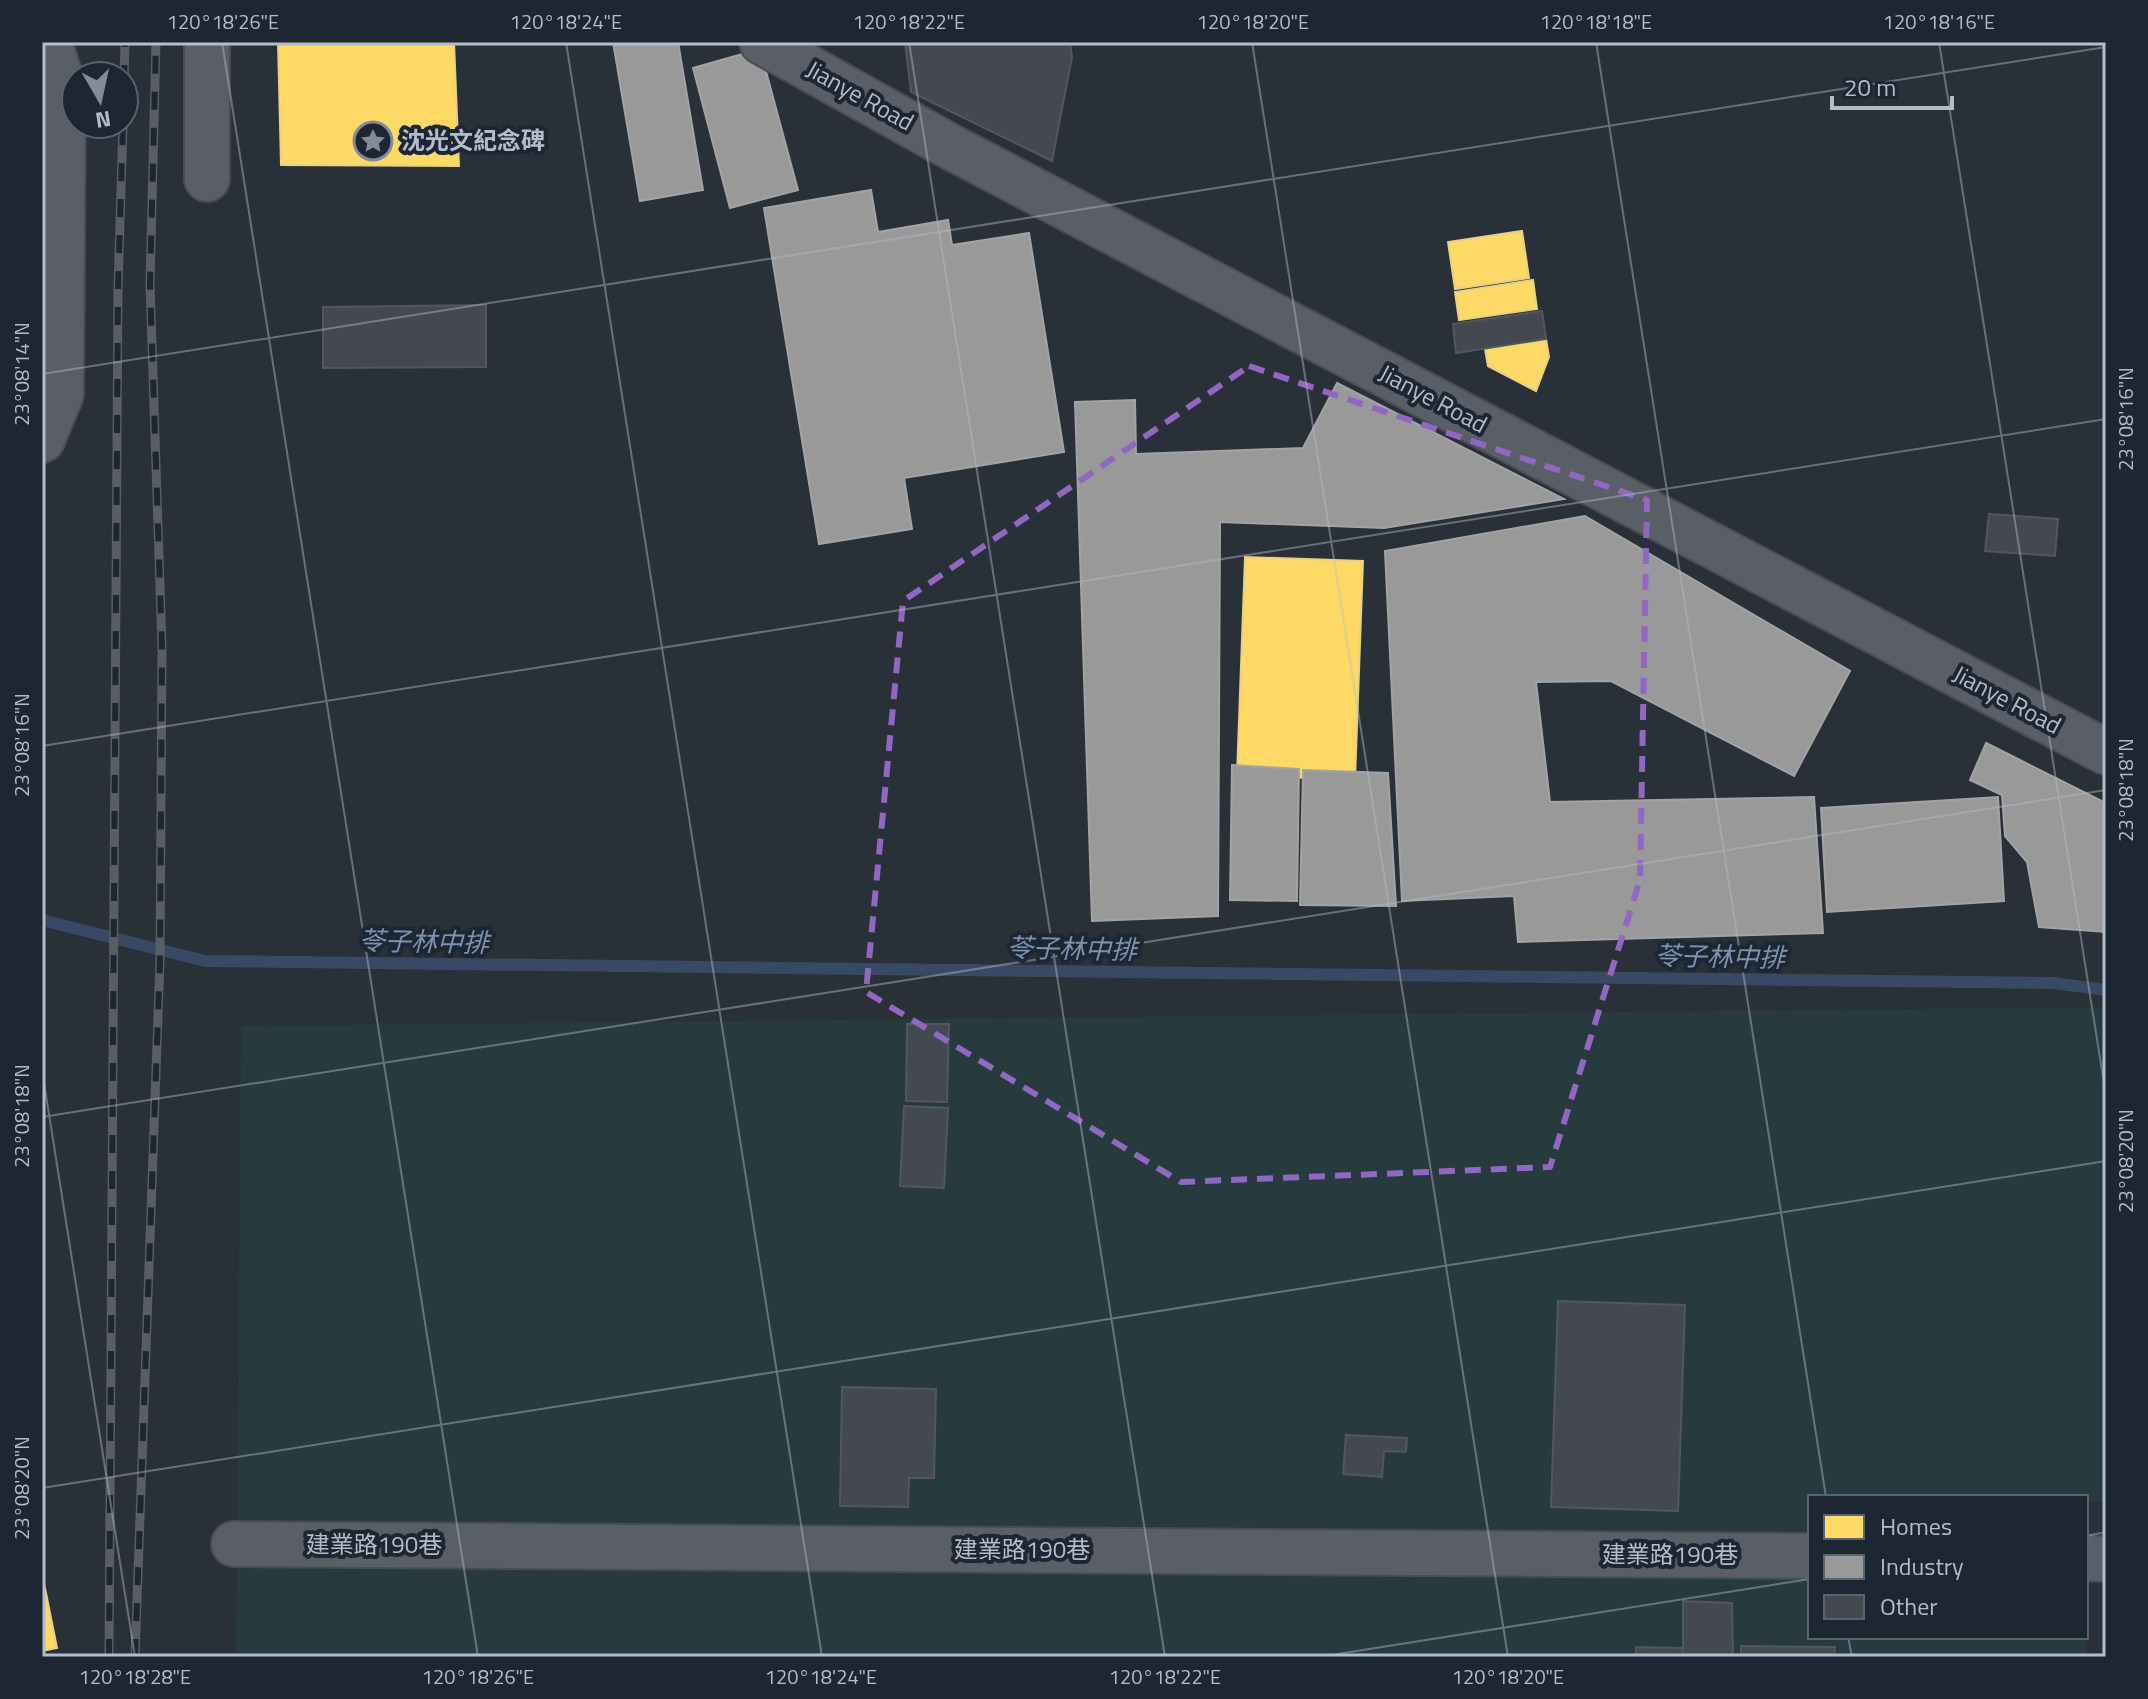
<svg xmlns="http://www.w3.org/2000/svg" width="2148" height="1699" font-family="'Titillium Web','Noto Sans TC',sans-serif">
<style>
.green{fill:#273a3e}
.homes{fill:#ffd966;stroke:#e8d084;stroke-width:2}
.industry{fill:#999;stroke:#a1a4a7;stroke-width:2}
.lines{fill:none;stroke-linecap:round;stroke-linejoin:round}
.stream{stroke:#384963;stroke-width:12}
.building{fill:#444950;stroke:#52575f;stroke-width:2}
.minor-casing{stroke:#484c53;stroke-width:48}
.minor{stroke:#5a5e66;stroke-width:44}
.rail-casing{stroke:#595d64;stroke-width:9}
.rail{stroke:#1d2633;stroke-width:6;stroke-dasharray:18;stroke-linecap:butt}
.marked{fill:none;stroke:#9266c3;stroke-width:6;stroke-dasharray:16 10;stroke-linejoin:round}
.ticks{fill:none;stroke:#b4bcc9;stroke-width:2;stroke-opacity:0.45}
.labels{text-anchor:middle;stroke-width:8;stroke-linejoin:round;paint-order:stroke}
.street-label{font-size:24px;fill:#b4bcc9;stroke:#1d2633}
.poi-label{font-size:24px;font-weight:bold;fill:#b4bcc9;stroke:#1d2633;text-anchor:start}
.water-label{font-size:26px;font-style:italic;fill:#7c92b1;stroke:#1d2633}
.neatline{fill:none;stroke:#b4bcc9;stroke-width:3}
.ticks-label{font-size:20px;text-anchor:middle;fill:#b4bcc9}
</style>
<rect width="100%" height="100%" fill="#2a3038"/>
<path class="green" d="M2106,1007V1502L2086,1501V1497H1810V1637H2086V1657H236L241,1026Z"/>
<g class="homes">
<path d="M278,42H454L459,166L281,165Z"/>
<path d="M1522,231L1529,278L1455,289L1448,242Z"/>
<path d="M1533,280L1537,309L1459,320L1455,292Z"/>
<path d="M1546,339L1549,357L1536,391L1488,366L1485,349Z"/>
<path d="M1245,557L1363,561L1355,780L1237,775Z"/>
<path d="M42,1574L47,1598L42,1599Z"/>
<path d="M47,1598L52,1623L42,1625V1599Z"/>
<path d="M52,1623L57,1648L42,1651V1625Z"/>
</g>
<g class="industry">
<path d="M613,42H678L703,190L640,201Z"/>
<path d="M760,49L798,190L730,208L693,68Z"/>
<path d="M871,190L878,232L948,220L952,245L1029,233L1064,452L904,478L912,529L819,544L764,208Z"/>
<path d="M1337,383L1564,499L1384,528L1220,522L1218,916L1092,921L1075,402L1135,400L1136,454L1303,448Z"/>
<path d="M1585,516L1850,671L1794,776L1611,681L1536,682L1550,802L1814,797L1823,933L1518,942L1514,896L1402,901L1385,551Z"/>
<path d="M1986,743L2106,803V932L2039,927L2027,862L2005,836L2002,795L1970,780Z"/>
<path d="M1232,765L1299,769L1297,901L1230,900Z"/>
<path d="M1303,770L1388,773L1396,906L1300,905Z"/>
<path d="M1998,797L2004,901L1827,912L1821,808Z"/>
</g>
<g class="lines">
<path class="stream" d="M42,920L205,961L2053,983L2106,990"/>
</g>
<g class="building">
<path d="M905,42H1070L1072,57L1052,161L911,92Z"/>
<path d="M486,305V367L323,368V307Z"/>
<path d="M1542,311L1546,339L1456,353L1453,324Z"/>
<path d="M1989,514L2058,519L2055,556L1985,551Z"/>
<path d="M907,1024H949L947,1102L906,1101Z"/>
<path d="M904,1106L948,1108L944,1188L900,1186Z"/>
<path d="M1558,1301L1685,1305L1678,1511L1551,1507Z"/>
<path d="M842,1387L936,1389L934,1478H909L908,1507L840,1506Z"/>
<path d="M1346,1435L1407,1438L1406,1452L1384,1451L1382,1477L1343,1474Z"/>
<path d="M1683,1601L1732,1603L1733,1657H1683Z"/>
<path d="M1741,1646L1835,1647L1834,1657H1741Z"/>
<path d="M1636,1647L1683,1648V1657H1636Z"/>
</g>
<g class="lines">
<g class="minor-casing">
<g id="minor">
<path d="M762,42L949,146L2106,752"/>
<path d="M207,179V42"/>
<path d="M42,440L61,394L63,86L49,42"/>
<path d="M234,1544L1810,1556"/>
<path d="M2086,1558L2106,1559"/>
</g>
</g>
<use href="#minor" class="minor"/>
<g class="rail-casing">
<g id="rail">
<path d="M124,83L125,42"/>
<path d="M109,1657L118,288L123,124"/>
<path d="M135,1657L160,960L162,648L150,284L156,42"/>
</g>
</g>
<use href="#rail" class="rail"/>
</g>
<path class="marked" d="M1249,366L1647,500L1640,880L1550,1167L1181,1182L866,992L903,601Z"/>
<path class="ticks" d="M222,42L478,1657M566,42L822,1657M909,42L1165,1657M1252,42L1508,1657M1596,42L1826,1497M1939,42L2106,1096M42,374L2106,47M42,746L2106,419M42,1070L135,1657M42,1117L2106,790M42,1488L2106,1161M2086,1536L2106,1532M1848,1637L1852,1657M1319,1657L1810,1579"/>
<defs>
<g id="sight-ring" transform="scale(2)"><circle r="9.5" fill="#1d2633" stroke="#848b96" stroke-width="1.5"/><path d="M0-6L1.8-2.2L6-1.7L2.9 1.2L3.7 5.4L0 3.3L-3.7 5.4L-2.9 1.2L-6-1.7L-1.8-2.2Z" fill="#848b96"/></g>
</defs>
<g fill-rule="evenodd">
<use href="#sight-ring" x="373" y="141"/>
</g>
<g class="labels">
<g class="street-label">
<text transform="translate(860 96) rotate(29)" y="8">Jianye Road</text>
<text transform="translate(1433 399) rotate(28)" y="8">Jianye Road</text>
<text transform="translate(2007 700) rotate(28)" y="8">Jianye Road</text>
<text x="374" y="1553">建業路190巷</text>
<text x="1022" y="1558">建業路190巷</text>
<text x="1670" y="1563">建業路190巷</text>
</g>
<g class="poi-label">
<text x="401" y="149">沈光文紀念碑</text>
</g>
<g class="water-label">
<text transform="translate(424 942) rotate(1)" y="9">苓子林中排</text>
<text transform="translate(1072 949) rotate(1)" y="9">苓子林中排</text>
<text transform="translate(1720 957) rotate(1)" y="9">苓子林中排</text>
</g>
</g>
<rect width="2148" height="1699" fill="none" stroke="#1d2633" stroke-width="88"/>
<rect x="1808" y="1495" width="280" height="144" fill="#1d2633" stroke="#59626f" stroke-width="2"/>
<rect x="1824" y="1515" width="40" height="24" fill="#ffd966" stroke="#59626f" stroke-width="2"/>
<text x="1880" y="1535" font-size="24" fill="#b4bcc9">Homes</text>
<rect x="1824" y="1555" width="40" height="24" fill="#999999" stroke="#59626f" stroke-width="2"/>
<text x="1880" y="1575" font-size="24" fill="#b4bcc9">Industry</text>
<rect x="1824" y="1595" width="40" height="24" fill="#444950" stroke="#59626f" stroke-width="2"/>
<text x="1880" y="1615" font-size="24" fill="#b4bcc9">Other</text>
<g transform="translate(100 100) rotate(171)"><circle r="38" fill="#1d2633" stroke="#59626f" stroke-width="2"/>
<path d="M0-6L14 30L0 20L-14 30Z" fill="#848b96"/>
<text y="-12" font-size="22" font-weight="bold" text-anchor="middle" fill="#b4bcc9">N</text>
</g>
<path d="M1832 96v12h120v-12" fill="none" stroke="#b4bcc9" stroke-width="4"/>
<text x="1844" y="96" font-size="24" fill="#b4bcc9" stroke="#1d2633" stroke-width="6" paint-order="stroke">20 m</text>
<rect x="44" y="44" width="2060" height="1611" class="neatline"/>
<g class="ticks-label">
<text x="223" y="29">120°18'26"E</text>
<text x="566" y="29">120°18'24"E</text>
<text x="909" y="29">120°18'22"E</text>
<text x="1253" y="29">120°18'20"E</text>
<text x="1596" y="29">120°18'18"E</text>
<text x="1939" y="29">120°18'16"E</text>
<text transform="translate(22 374) rotate(-90)" y="7">23°08'14"N</text>
<text transform="translate(2126 419) rotate(-90)" y="7">23°08'16"N</text>
<text transform="translate(22 745) rotate(-90)" y="7">23°08'16"N</text>
<text transform="translate(2126 790) rotate(-90)" y="7">23°08'18"N</text>
<text transform="translate(22 1116) rotate(-90)" y="7">23°08'18"N</text>
<text transform="translate(2126 1161) rotate(-90)" y="7">23°08'20"N</text>
<text transform="translate(22 1488) rotate(-90)" y="7">23°08'20"N</text>
<text x="135" y="1684">120°18'28"E</text>
<text x="478" y="1684">120°18'26"E</text>
<text x="821" y="1684">120°18'24"E</text>
<text x="1165" y="1684">120°18'22"E</text>
<text x="1508" y="1684">120°18'20"E</text>
</g>
</svg>
